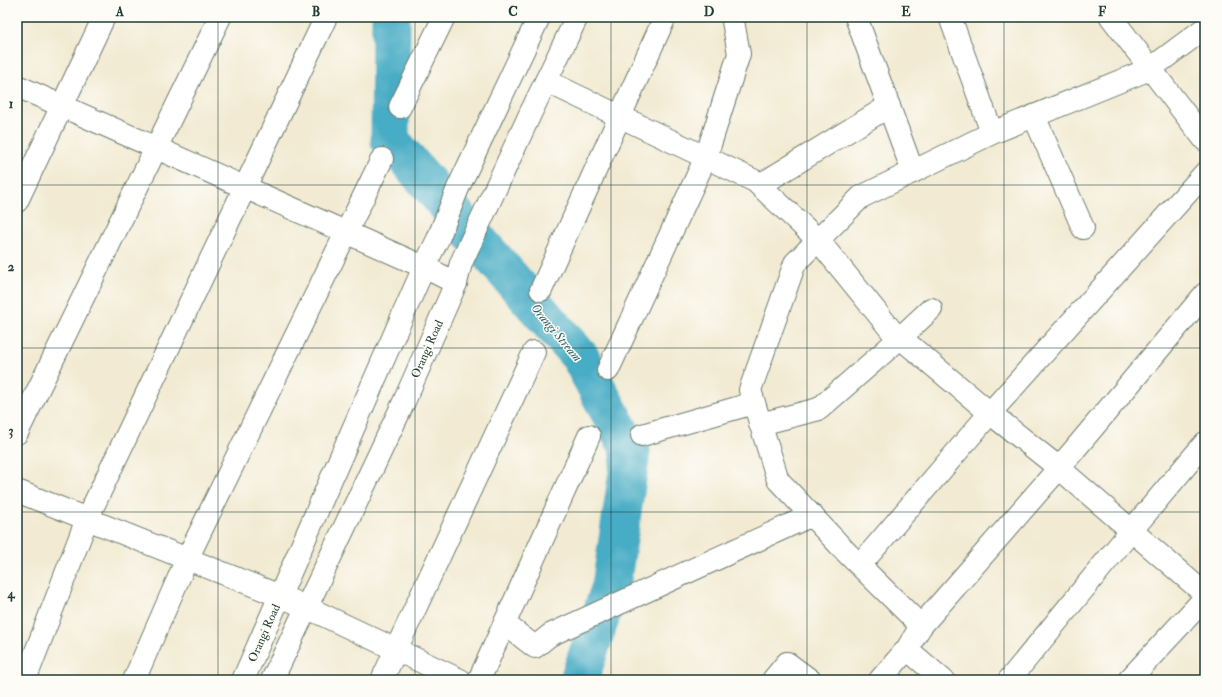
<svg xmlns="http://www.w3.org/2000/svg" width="1222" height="697" font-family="'IM FELL Double Pica',serif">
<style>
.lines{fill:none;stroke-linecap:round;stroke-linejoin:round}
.river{stroke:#46acc5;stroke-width:39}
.minor-casing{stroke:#697a6b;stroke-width:24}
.tertiary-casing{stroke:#697a6b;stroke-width:24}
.primary-casing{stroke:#697a6b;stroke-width:24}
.minor{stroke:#fff;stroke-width:22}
.tertiary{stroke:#fff;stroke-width:22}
.primary{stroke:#fff;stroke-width:22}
.grid{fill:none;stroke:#1f3d34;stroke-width:1;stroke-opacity:0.55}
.labels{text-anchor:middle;stroke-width:3;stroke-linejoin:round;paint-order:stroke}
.street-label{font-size:12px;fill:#1f3d34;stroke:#fdfcf7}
.water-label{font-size:13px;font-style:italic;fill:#2d6467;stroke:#fdfcf7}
.neatline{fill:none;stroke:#1f3d34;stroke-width:1.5}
.grid-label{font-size:13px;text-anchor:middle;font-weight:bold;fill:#1f3d34}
</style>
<rect width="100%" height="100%" fill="#fdfcf7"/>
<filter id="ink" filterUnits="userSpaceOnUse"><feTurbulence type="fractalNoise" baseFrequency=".025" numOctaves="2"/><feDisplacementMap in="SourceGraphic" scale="8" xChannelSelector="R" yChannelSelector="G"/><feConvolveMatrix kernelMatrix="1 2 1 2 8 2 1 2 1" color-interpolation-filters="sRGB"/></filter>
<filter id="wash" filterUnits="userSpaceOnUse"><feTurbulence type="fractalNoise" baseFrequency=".012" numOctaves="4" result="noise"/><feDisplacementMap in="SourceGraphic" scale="16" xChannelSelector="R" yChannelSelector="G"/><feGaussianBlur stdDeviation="0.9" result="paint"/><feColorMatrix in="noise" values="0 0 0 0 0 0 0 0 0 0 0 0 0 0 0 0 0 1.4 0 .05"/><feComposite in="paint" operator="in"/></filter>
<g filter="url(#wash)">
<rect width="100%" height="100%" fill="#f2ead2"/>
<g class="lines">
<path class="river" d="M391,17L390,140L580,357L631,452L611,586L579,680"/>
</g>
</g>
<g filter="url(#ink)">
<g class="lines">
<g class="minor-casing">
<g id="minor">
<path d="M856,17L913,172"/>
<path d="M1111,17L1205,140"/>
<path d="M546,81L755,181L818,240L891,330L990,413L1059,468L1205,594"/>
<path d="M17,86L424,267L456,283"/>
<path d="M400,107L444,17"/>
<path d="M1034,116L1083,228"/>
<path d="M992,133L1150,69L1205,28"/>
<path d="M760,185L889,106"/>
<path d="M17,201L104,17"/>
<path d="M541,290L665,17"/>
<path d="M608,370L706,157L739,54L733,21"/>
<path d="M760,424L819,409L900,338L931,309"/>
<path d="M17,433L220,17"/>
<path d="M642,435L754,403"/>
<path d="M860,565L990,413L1205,173"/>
<path d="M280,596L306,607L460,680"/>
<path d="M505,624L535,647L550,635L812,515"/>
<path d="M921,626L1059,468L1205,294"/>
<path d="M25,680L87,519L326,17"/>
<path d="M134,680L187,559L382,159"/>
<path d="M382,680L534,352"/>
<path d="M479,680L589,436"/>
<path d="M773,680L787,663L810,680"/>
<path d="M880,680L907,649"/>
<path d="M943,680L907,649L921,626L847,553L778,480L750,390L795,263L861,197L992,133L950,17"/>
<path d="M1009,680L1131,531L1205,443"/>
<path d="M1129,680L1205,598"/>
</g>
</g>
<g class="tertiary-casing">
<path id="tertiary" d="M17,491L280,596"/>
</g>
<g class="primary-casing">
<g id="primary">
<path d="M243,680L424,267L438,239L458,188L539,17"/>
<path d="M272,680L403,404L456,283L461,263L531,112L577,17"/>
</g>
</g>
<use href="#minor" class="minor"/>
<use href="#tertiary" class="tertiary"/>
<use href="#primary" class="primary"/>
</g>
</g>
<path class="grid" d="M218,17V680M415,17V680M611,17V680M807,17V680M1004,17V680M17,185H1205M17,348H1205M17,512H1205"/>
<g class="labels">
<g class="street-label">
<text transform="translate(427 349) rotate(-66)" y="4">Orangi Road</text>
<text transform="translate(264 633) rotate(-66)" y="4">Orangi Road</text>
</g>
<g class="water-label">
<text transform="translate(557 332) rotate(50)" y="5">Orangi Stream</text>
</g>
</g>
<rect width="1222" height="697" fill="none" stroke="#fdfcf7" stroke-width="44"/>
<rect x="22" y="22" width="1178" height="653" class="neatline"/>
<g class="grid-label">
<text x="120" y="16">A</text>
<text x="316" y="16">B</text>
<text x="513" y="16">C</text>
<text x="709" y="16">D</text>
<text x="906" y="16">E</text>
<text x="1102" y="16">F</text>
<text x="11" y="108">1</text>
<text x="11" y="271">2</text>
<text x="11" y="435">3</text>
<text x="11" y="598">4</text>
</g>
</svg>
